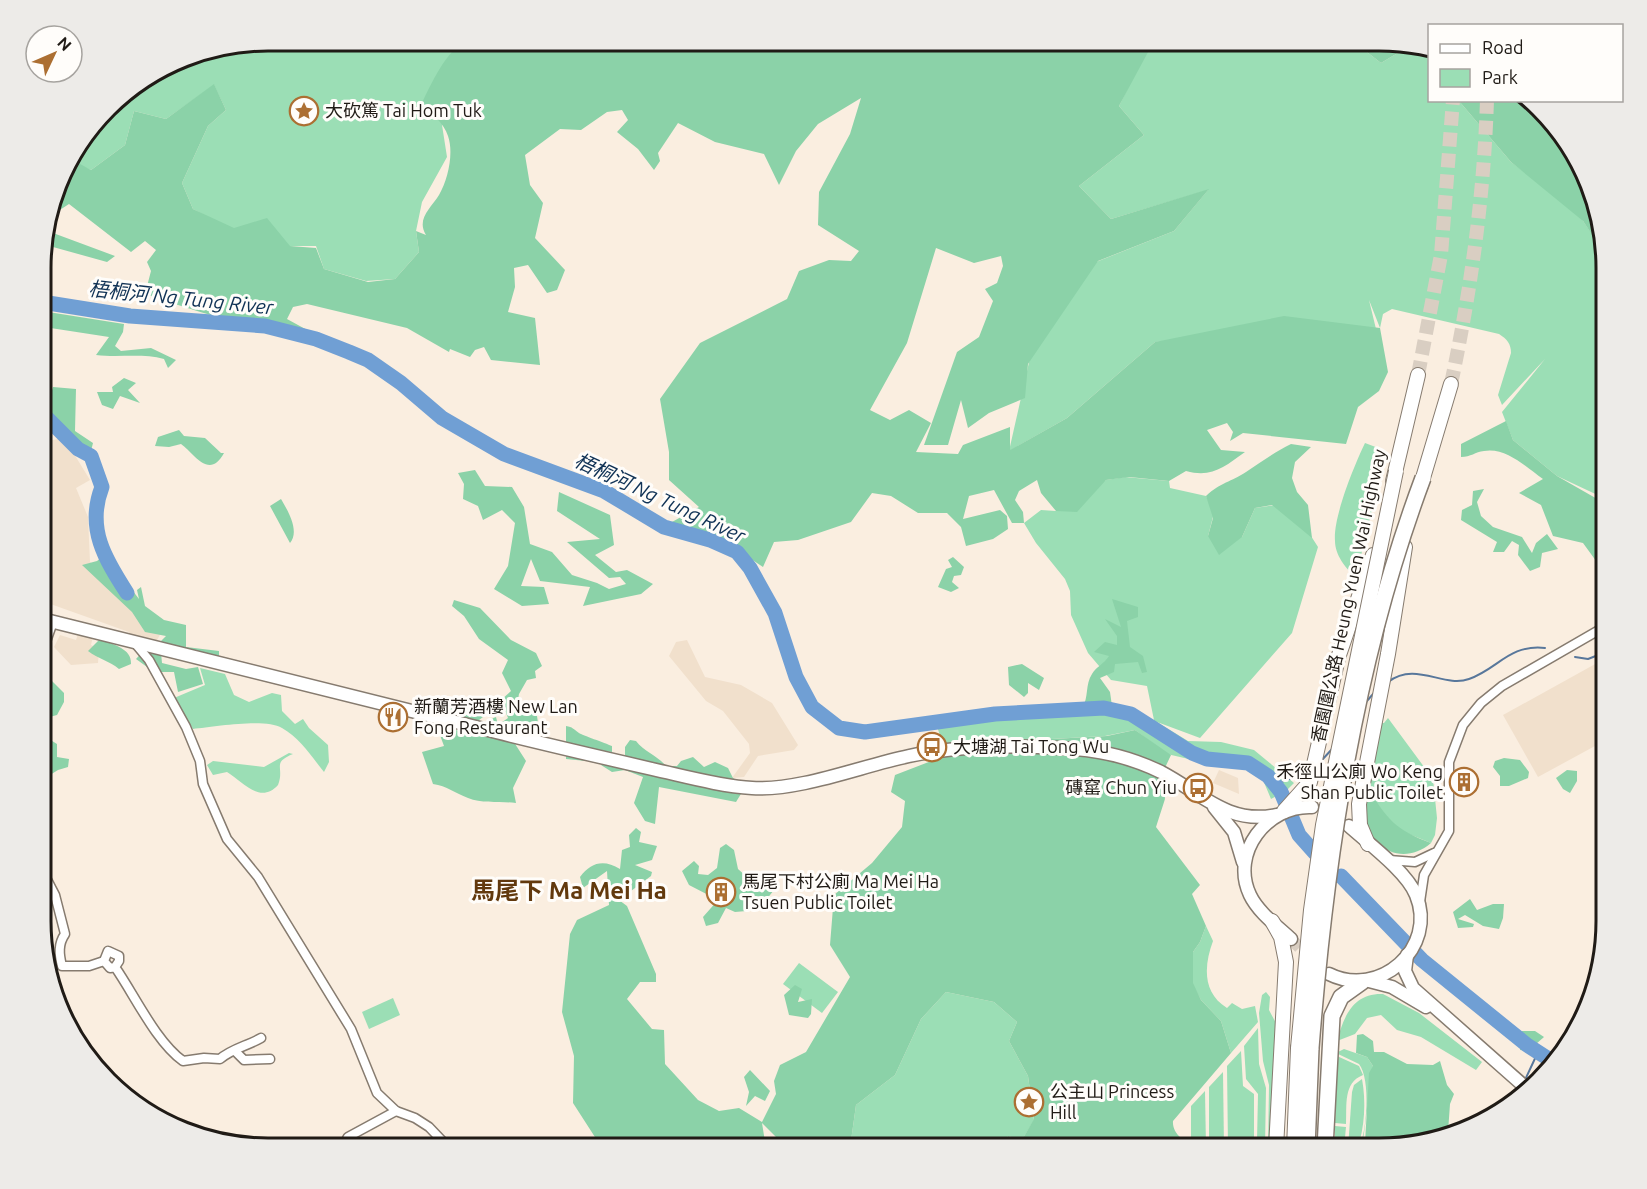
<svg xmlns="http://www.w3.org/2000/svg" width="1647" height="1189" font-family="Ubuntu,'Noto Sans SC',sans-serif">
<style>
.built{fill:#f1e0cc}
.green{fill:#9bdeb5}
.forest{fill:#8bd2a8}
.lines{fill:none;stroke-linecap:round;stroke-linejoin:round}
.stream{stroke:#58779b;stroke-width:2}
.river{stroke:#709fd4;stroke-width:15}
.secondary-tunnel{stroke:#d9cec2;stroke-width:12;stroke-dasharray:12 6;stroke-linecap:butt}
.trunk-tunnel{stroke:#d9cec2;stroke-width:14;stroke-dasharray:14 7;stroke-linecap:butt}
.minor-casing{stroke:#867b6f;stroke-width:11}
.secondary-casing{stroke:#867b6f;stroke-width:15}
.trunk-casing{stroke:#867b6f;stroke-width:16}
.motorway-casing{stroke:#867b6f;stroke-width:18}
.minor{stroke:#fff;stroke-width:8}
.secondary{stroke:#fff;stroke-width:12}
.trunk{stroke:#fff;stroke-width:14}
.motorway{stroke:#fff;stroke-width:15}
.trunk-bridge-casing{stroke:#867b6f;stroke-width:16;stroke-linecap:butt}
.motorway-bridge-casing{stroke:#867b6f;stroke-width:18;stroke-linecap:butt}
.trunk-bridge{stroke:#fff;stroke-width:14}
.motorway-bridge{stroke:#fff;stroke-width:15}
.labels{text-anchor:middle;stroke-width:6;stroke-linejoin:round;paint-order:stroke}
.poi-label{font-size:18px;fill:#201b16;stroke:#fffdfa;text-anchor:start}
.street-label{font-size:18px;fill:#201b16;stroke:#fffdfa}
.water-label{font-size:20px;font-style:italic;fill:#103255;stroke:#fffdfa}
.district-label{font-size:24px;font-weight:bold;fill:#62390d;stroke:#fffdfa}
.rim{fill:none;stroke:#201b16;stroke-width:3}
</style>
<rect width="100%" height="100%" fill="#faeee0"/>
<g class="built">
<path d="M58,439L71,449L90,480L76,488L88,517L90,562L162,631L156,642L129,638V632L42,601V563L48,554L42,548V442Z"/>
<path d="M80,628L94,632L91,645L99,649L98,663L71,665L54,647L60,635L76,640Z"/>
<path d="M687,640L705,677L741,685L772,703L798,745L794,750L758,756L744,777L732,778L750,753L749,744L723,711L706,701L669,656L676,642Z"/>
<path d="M1606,658V740L1538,777L1503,715Z"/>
<path d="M1219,770L1238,778L1239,794L1213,783Z"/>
</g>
<g class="green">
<path d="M268,41H464L457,46L442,125L447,157L422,202L416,231L419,252L395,279L366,281L324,269L316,246H287L231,229L193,209L182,183L208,126L226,110L214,85L166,119L134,111L125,145L91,170L69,161L118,97L182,58Z"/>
<path d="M1151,41H1368L1363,49L1381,63L1411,45L1429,49L1430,100L1459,101L1511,162L1577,212L1606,255V499L1557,476L1513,440L1502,412L1545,359L1502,405L1498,395L1511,353C1511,344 1507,339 1499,334L1392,309L1383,314L1380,328L1369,300L1376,329L1155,342L1067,418L1009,451L1032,349L1096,262L1174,231L1208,190L1111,219L1079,186L1144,135L1119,106Z"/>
<path d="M1365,443L1381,449L1375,471V498L1356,576C1345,569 1335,554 1335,541C1333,517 1354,466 1365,443Z"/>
<path d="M1125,477L1169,481L1170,488L1206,496L1214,513L1208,536L1242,537L1255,508L1276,505L1304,525L1318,547L1292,633L1200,738L1157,722L1188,741L1221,742L1254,750L1294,783L1286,791L1271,799L1263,780L1239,763L1223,767L1167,754L1135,730L1105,736L943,745L935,720L1069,714L1120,707L1154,720L1147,686L1111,680L1088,653L1071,615L1070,591L1065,579L1036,543L1024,523L1041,510L1056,511L1106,480Z"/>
<path d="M200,668L225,674L234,695L249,702L272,693L281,695L282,711L295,724L303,719L309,728L328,745L329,762L324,772C311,756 300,738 282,728C265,718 214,727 193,729L174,698L205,685Z"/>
<path d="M1388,718L1433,779L1437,818L1435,835L1431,843L1404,832L1393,824L1379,808L1368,787L1379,723H1384Z"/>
<path d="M289,753L293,754C271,763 285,767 278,785C260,805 242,781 227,772L213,775L207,765L213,761L264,767Z"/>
<path d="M1206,926L1213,941C1204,965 1202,993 1227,1008L1232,1003L1242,1009L1255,1006L1258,1022L1231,1053L1221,1021L1201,1000L1192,983L1193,952L1200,942Z"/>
<path d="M799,963L838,992L822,1013L783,984Z"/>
<path d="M946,992L994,1002L1017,1022L1009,1041L1028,1076L1034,1120L1022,1140L1008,1136L998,1148H850L856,1105L895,1075L921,1019Z"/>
<path d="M1266,992L1270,997L1269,1010L1277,1025L1273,1148H1268L1269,1085L1263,1061L1259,1013L1262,995Z"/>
<path d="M1383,994L1419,1013L1482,1062L1476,1070L1421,1037L1397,1030L1381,1015L1367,1018L1355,1034L1337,1041C1344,1016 1353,993 1383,994Z"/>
<path d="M393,998L400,1015L369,1029L362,1012Z"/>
<path d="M1258,1028L1259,1064L1266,1088L1265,1148H1253L1257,1141L1258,1094L1246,1079L1244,1046Z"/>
<path d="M1344,1049L1367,1057L1373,1066L1362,1148H1359C1367,1132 1371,1079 1359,1064L1336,1053Z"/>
<path d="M1241,1051L1243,1086L1254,1094V1140L1248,1148H1228L1227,1066Z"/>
<path d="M1337,1056L1359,1066L1363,1075C1343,1083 1347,1105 1346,1124L1335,1123Z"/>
<path d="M1223,1072L1224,1148H1209V1087Z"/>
<path d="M1362,1079C1366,1100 1365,1129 1357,1148H1348L1352,1092L1354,1085Z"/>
<path d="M1205,1091L1206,1148H1200L1191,1142V1106Z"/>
<path d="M1335,1126L1346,1127L1344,1148H1335Z"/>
</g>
<g class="forest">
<path d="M464,41H1154L1119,106L1144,135L1079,186L1111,219L1209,189L1174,231L1098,261L1028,364L1025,398L989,413L968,428L961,400L948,445H924L957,352L979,337L993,301L985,289L997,283L1003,266L1001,256L974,263L936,248L907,343L870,410L890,420L909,410L931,423L916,452L958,454L963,445L1010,427V450L1067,418L1155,342L1284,316L1380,328L1388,372L1379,391L1358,407L1346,444L1243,433L1230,441L1233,432L1227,423L1207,430L1221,450L1245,452C1224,467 1212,478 1186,471L1169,481L1129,477L1106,480L1077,512L1056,511L1041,493L1037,480L1019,491L1015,500L1023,512L1024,523H1012L994,490L969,496L963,519L1000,510L1007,516L1008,529L993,539L966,546L961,527L947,513H918L891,496L872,493L851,522L798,540L774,542L763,567L742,553L692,537L672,522L699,507L669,480V452L660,399L700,343L787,299L799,271L829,260L851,261L859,251L818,225L819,192L850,134L861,98L818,124L796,151L779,185L764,154L715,142L678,123L658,153L660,161L654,170L638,149L617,132L628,120L622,110L607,112L581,130L560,129L525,155L530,185L543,203L535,238L565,270L557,290L547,293L528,265L514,268L515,287L508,312L535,318L540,365L491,360L484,347L475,350L470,357L450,349L449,352L407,328L307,304L293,307L287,319L309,331L306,342C252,326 198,313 145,294L151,271L147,262L156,250L145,241L131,252L69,204L49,217L64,167L71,159L91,170L125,145L134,111L166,119L214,84L226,110L208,126L182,183L193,209L234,228L267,218L290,246L316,248L324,269L368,282L395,279L419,252L416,231L426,235C416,219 431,208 439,195C448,180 454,153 448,136C444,123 431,113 422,103C432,82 445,54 464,41Z"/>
<path d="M1368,41H1393L1411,45L1381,63L1363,49Z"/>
<path d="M1459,101H1528L1583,167L1606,256L1583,221L1511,162Z"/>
<path d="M45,230L115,256L107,262L53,247L42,257Z"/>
<path d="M42,311L124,324L123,332L115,346L121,351L151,348L176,360L168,368L164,359C142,353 118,358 96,355L109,337L44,327L46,347L42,374Z"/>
<path d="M124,378L136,383L128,390L140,403L120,396L113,409L102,405L97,392H113L112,387Z"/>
<path d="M53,387L76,389L75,431L93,443L91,451L73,443L75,437C54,419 43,416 53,387Z"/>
<path d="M1506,421L1513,440L1557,476L1606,504V567L1599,565L1583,543L1553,536L1541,505L1519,493L1543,479C1526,467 1506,447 1484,451C1475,452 1471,457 1461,457V444Z"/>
<path d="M179,430L184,436L205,438L221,453H224C209,481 193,452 181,444L169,447L155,446L158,437Z"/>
<path d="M1291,444L1311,447L1295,462L1292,478L1297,492L1308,505L1312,538L1272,505L1255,508L1242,537L1219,555L1208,536L1213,518L1206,496C1221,482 1231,482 1246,472C1261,462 1275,452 1291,444Z"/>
<path d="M475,470L485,486L512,487L524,507L530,544L552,552L572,575L597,583L609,589L626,584L620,577L609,578L567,542L600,539L557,511L559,492L610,515L614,545L595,555L616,572L627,570L653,584L641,594L583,606L590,587L540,581L531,559L521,586L544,587L549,604L522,606L494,589L508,566L515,523L502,510L483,520L478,506L463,499L464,484L458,473Z"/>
<path d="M1484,489L1477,502L1481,516L1493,527L1522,537L1532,553L1536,543L1547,534L1558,549L1542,553L1540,567L1530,571L1518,555L1519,545L1512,541L1504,552H1493L1497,542L1461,520L1462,510L1472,505L1473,491Z"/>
<path d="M281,499C288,511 300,531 290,543L270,506Z"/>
<path d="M108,552L119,573L139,599L137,590L141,587L145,606L164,620L186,625V647L219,651V664L158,644L166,636L145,632L132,612L82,565L97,561Z"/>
<path d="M953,557L964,567L961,575L954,576L952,582L959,588L951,592L938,587L946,569L952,567L948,560Z"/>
<path d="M1112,599L1138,607V617L1127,621L1130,647L1143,656L1147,672L1142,673L1138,662L1115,664L1114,672L1100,678L1110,692L1113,713L1082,708C1089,698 1085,684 1092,674C1096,667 1104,664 1109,656L1094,652L1105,642L1117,645V636L1105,619L1121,627Z"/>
<path d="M454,600L480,608L511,640L536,653L542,666L535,671L536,678L527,680L519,694L517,705L537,716L538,723L548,738L539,734L536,727L520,724L510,736L526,761L513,788L516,803C500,801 483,804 468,798C455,793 447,786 433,784L422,752L444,746L437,727L425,726L432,718L439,726L448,728L454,722L456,730L472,735L475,730L473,721L439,708L445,703L477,711L483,717L479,720L478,731L486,733L491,719L496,717L498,725L508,718L501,700L511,691L502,673L508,660L479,639L464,616L452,606Z"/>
<path d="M100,639C113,645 132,648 131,664L119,669C110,661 98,659 88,651Z"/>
<path d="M146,648L161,653L162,663L186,669L198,667L203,684L178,692L174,672H154L136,659Z"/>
<path d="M1022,664L1044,678L1039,690L1028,683V693L1024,697L1009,685L1008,667Z"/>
<path d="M48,677L64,693V702L57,715L42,719V678Z"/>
<path d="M566,726C573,727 573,729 579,733C582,735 605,743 612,746V752L593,750L586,761L566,759Z"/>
<path d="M1135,730L1171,755L1163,772L1165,799L1156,827L1200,885L1192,894L1206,926L1200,942L1193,952V983L1201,1000L1221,1021L1231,1053L1173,1121C1172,1134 1185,1141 1194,1148H998L1008,1136L1022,1140L1034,1119L1028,1076L1009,1041L1017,1022L994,1002L946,992L921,1019L895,1075L856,1105L850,1148H787L762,1123L766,1148H602L573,1103L574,1056L562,1012L570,934L577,920L609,905L607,871L583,888L580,877C591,862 604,859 620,869L622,850L630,847L629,835L636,828L641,832L639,842L657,846L652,860L635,865L652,872L651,876L619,900L627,906L656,974V982H640L627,999L652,1029L664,1030L665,1064L698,1100L719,1111L739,1108L762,1122L776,1094L774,1081L780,1065L806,1052L850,977L830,945L834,895L872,863L902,827L905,801L891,792L895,775L978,743L1107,736Z"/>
<path d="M49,739L57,744V757L69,759L68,767L58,770L42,780V743Z"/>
<path d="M630,740L636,741C644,752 657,755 666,766H677L681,761L693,757L704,767L715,762L728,768L733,778L740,782L744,789L736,802L659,787L655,824L645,821L634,803L643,777L625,770L612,772L601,765L614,757L625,755V747Z"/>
<path d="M1504,758L1520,760L1529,772L1528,778L1509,786H1500V776L1493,767L1495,761Z"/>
<path d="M1567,770L1577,771V781L1570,793L1563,789L1556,778Z"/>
<path d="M1368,787C1386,819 1396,830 1431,843C1404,866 1370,851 1365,815C1364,805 1366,796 1368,787Z"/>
<path d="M726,844L734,850L738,869L756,885L770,884L774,890L758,910L735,912L726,908L718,923L706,926L703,917L718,900L689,885L682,871L694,861L699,866L698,874L708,875L717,868L720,848Z"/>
<path d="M1470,899L1477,910L1493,904H1504L1503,918L1499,929L1483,926L1465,915L1458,919L1474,924L1473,927L1458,928L1453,912Z"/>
<path d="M795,985L802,989L798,1002L812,999L811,1014L808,1018L789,1015L784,995Z"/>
<path d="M1522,1031H1535L1544,1037L1528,1051L1520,1050Z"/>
<path d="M1363,1034L1373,1041L1374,1052H1384L1407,1064L1433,1065L1440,1061L1447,1085L1454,1094L1450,1104L1448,1132L1379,1148H1362L1365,1143L1369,1073L1373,1066L1367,1057L1356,1053L1357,1035Z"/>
<path d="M750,1070L770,1091L765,1101L755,1096L746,1106L749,1092L744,1077Z"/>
</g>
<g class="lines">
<g class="stream">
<path d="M1575,657L1588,659L1606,652"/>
<path d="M1388,682C1416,661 1443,688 1469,679C1498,669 1509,644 1545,648"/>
<path d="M1366,702L1374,693"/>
<path d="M1321,761L1333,748"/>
<path d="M1276,784L1307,772"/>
<path d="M1524,1082L1538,1052"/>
<path d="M240,1145L271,1143L285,1148"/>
</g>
<g class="river">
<path d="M42,302L130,316L265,326L316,339L349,352L368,360L401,383L442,418L504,454L604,491L664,527L710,540L737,552L750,568L775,613L796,677L812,707L839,728L865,732L995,714L1104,708L1131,714L1192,753L1207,759L1248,763L1268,776L1281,792L1299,835L1315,853"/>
<path d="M42,413L78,449L91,456L102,487C86,528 105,559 127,593"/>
<path d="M1341,876L1422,960L1527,1045L1555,1063"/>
</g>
<path class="secondary-tunnel" d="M1291,939L1312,960"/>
<g class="trunk-tunnel">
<path d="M1418,375L1441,255L1453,100"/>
<path d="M1451,384C1471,290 1484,196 1487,100"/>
</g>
<g class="minor-casing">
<g id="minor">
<path d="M134,642L149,660L186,727L200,761L203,784L227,839L258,877L351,1029L377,1093L396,1111L415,1118L429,1127L449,1148"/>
<path d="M42,653L53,622"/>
<path d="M1389,860L1415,862L1434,853"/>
<path d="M42,870L55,895L65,934C58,944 59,954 62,966H89L104,961"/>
<path d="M1420,902L1424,875L1449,831V762L1463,725L1481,703L1502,686L1606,626"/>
<path d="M115,967L110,968L104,961L108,951L119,956V961L115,967C134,994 156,1042 183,1061L204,1058L220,1059C231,1049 247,1046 261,1038"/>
<path d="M235,1051L244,1060L270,1059"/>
<path d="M342,1148L348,1137L396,1111"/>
</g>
</g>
<g class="secondary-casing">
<g id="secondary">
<path d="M42,619C194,656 345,694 496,732C548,745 600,757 652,769C684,776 719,786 752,788C800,791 861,766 909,756C961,745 1021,745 1075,749C1104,751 1134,759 1161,772C1201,793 1228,825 1276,815"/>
<path d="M1214,807L1234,832L1243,862"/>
<path d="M1291,939C1277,926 1258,912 1250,895C1230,853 1267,805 1312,807"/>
<path d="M1407,955L1405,971L1413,988L1525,1087"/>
<path d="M1329,974C1379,999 1438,948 1416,895C1407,872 1368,843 1349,826"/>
<path d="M1369,981L1392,987L1426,1007"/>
</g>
</g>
<g class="trunk-casing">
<g id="trunk">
<path d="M1393,481L1418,375"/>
<path d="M1420,488L1451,384"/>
<path d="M1284,811L1310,782L1338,658L1373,555"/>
<path d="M1368,844L1360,825L1359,804L1388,654L1405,547"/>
<path d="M1272,921L1281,937L1286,962L1276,1148"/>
<path d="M1294,1148L1298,1048"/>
</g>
</g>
<g class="motorway-casing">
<g id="motorway">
<path d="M1307,1148L1311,1048"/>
<path d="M1325,1148L1332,1016L1341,997L1362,982"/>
</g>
</g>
<use href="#minor" class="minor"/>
<use href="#secondary" class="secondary"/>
<use href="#trunk" class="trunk"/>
<use href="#motorway" class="motorway"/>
<g class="trunk-bridge-casing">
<path id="trunk-bridge" d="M1298,1048L1311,910L1323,825L1396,471"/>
</g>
<g class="motorway-bridge-casing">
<path id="motorway-bridge" d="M1311,1048C1326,855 1355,660 1423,478"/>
</g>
<use href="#trunk-bridge" class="trunk-bridge"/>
<use href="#motorway-bridge" class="motorway-bridge"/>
</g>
<defs>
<g id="sight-ring" transform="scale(1.5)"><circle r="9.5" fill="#fffdfa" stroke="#ac6f32" stroke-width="1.5"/><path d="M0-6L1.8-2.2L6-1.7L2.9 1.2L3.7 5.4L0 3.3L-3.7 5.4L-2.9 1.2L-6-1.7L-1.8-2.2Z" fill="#ac6f32"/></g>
<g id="restaurant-ring" transform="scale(1.5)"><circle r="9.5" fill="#fffdfa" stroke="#ac6f32" stroke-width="1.5"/><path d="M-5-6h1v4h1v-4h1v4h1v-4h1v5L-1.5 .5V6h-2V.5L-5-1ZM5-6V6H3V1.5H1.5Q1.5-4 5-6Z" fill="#ac6f32"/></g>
<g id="bus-ring" transform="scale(1.5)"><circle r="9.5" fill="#fffdfa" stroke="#ac6f32" stroke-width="1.5"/><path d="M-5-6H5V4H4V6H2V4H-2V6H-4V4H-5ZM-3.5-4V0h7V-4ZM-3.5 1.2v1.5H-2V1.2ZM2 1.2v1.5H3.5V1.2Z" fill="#ac6f32"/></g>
<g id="building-ring" transform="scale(1.5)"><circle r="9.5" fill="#fffdfa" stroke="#ac6f32" stroke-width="1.5"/><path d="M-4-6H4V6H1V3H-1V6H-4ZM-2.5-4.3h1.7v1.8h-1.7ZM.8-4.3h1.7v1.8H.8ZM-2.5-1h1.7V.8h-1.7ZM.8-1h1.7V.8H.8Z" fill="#ac6f32"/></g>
</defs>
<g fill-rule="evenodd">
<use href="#sight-ring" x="304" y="111"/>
<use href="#restaurant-ring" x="393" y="717"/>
<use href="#bus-ring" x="932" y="747"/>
<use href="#building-ring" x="1464" y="782"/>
<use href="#bus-ring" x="1198" y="788"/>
<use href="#building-ring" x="721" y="892"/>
<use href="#sight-ring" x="1029" y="1102"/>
</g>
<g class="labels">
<g class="poi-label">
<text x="325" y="117">大砍篤 Tai Hom Tuk</text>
<text x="414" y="713">新蘭芳酒樓 New Lan<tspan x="414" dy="21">Fong Restaurant</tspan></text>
<text x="953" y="753">大塘湖 Tai Tong Wu</text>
<text x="1443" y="778" text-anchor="end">禾徑山公廁 Wo Keng<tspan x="1443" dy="21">Shan Public Toilet</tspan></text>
<text x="1177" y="794" text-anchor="end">磚窰 Chun Yiu</text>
<text x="742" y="888">馬尾下村公廁 Ma Mei Ha<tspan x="742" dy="21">Tsuen Public Toilet</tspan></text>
<text x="1050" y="1098">公主山 Princess<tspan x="1050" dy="21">Hill</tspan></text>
</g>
<g class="street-label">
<text transform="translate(1349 596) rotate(-78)" y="6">香園圍公路 Heung Yuen Wai Highway</text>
</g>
<g class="water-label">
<text transform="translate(181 298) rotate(6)" y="7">梧桐河 Ng Tung River</text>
<text transform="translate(660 498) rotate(25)" y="7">梧桐河 Ng Tung River</text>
</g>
<g class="district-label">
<text x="569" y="899">馬尾下 Ma Mei Ha</text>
</g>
</g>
<path d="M0 0H1647V1189H0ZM268 51H1379A217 217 0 0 1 1596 268V921A217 217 0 0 1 1379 1138H268A217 217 0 0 1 51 921V268A217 217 0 0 1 268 51Z" fill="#edebe8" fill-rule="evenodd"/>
<path class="rim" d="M268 51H1379A217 217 0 0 1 1596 268V921A217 217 0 0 1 1379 1138H268A217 217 0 0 1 51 921V268A217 217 0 0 1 268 51Z"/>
<rect x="1428" y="24" width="195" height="78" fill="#fffdfa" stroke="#a6a39f" stroke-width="1.5"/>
<rect x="1440" y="44" width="30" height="9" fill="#ffffff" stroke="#a6a39f" stroke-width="1.5"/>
<text x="1482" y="54" font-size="18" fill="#201b16">Road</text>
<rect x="1440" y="69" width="30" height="18" fill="#9bdeb5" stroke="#a6a39f" stroke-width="1.5"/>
<text x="1482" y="84" font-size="18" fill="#201b16">Park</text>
<g transform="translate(54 54) rotate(46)"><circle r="28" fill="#fffdfa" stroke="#a6a39f" stroke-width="1.5"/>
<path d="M0-4.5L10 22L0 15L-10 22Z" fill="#ac6f32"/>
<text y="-9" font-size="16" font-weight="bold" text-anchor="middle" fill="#201b16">N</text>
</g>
</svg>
